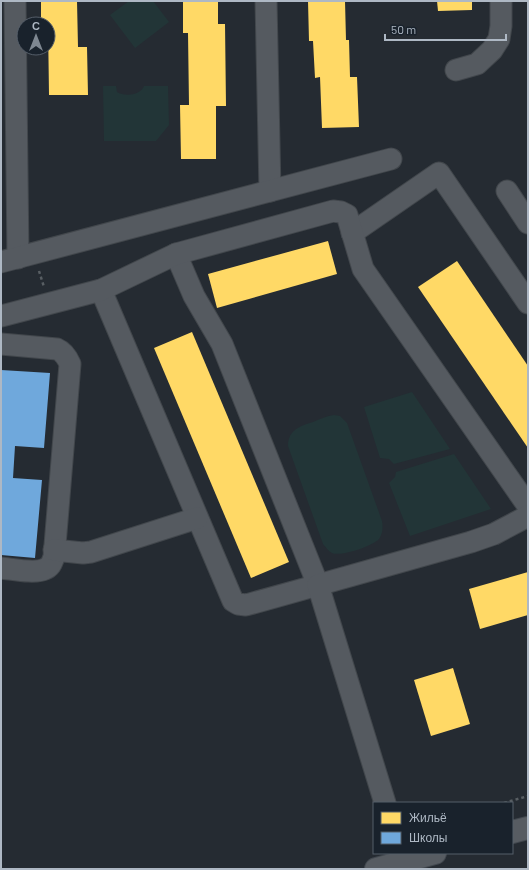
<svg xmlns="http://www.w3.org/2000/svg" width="529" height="870" font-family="Barlow,sans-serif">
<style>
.green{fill:#223537}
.homes{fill:#ffd966}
.schools{fill:#6fa8dc}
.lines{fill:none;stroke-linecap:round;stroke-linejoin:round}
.minor-casing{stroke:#42474c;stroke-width:23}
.major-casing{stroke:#42484f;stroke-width:24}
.path{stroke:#585e63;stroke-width:2.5;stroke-dasharray:3 3;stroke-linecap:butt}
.minor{stroke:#555a60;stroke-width:21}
.major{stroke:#575c62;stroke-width:22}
</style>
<rect width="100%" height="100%" fill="#252b32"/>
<g class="green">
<path d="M129,1H153L169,22L135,48L110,15Z"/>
<path d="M103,86H116L117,92C125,97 141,95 144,86H168L169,125L156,141H104Z"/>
<path d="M412,392L450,449L394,464L389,459L380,458L364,407Z"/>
<path d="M334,415L340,416L347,423L382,521C383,527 383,533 379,539C373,546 341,557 332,553C328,551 326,547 323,544L288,446C288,430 300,426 313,422C320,419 327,416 334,415Z"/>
<path d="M454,454L491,509L410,536L389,483L395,477L396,472Z"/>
</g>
<g class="homes">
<path d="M41,1H77L78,47H87L88,95H49L48,24H41Z"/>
<path d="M183,1H218V24H225L226,106H216V159H181L180,105H189L188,33H183Z"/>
<path d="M308,1H345L346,40H349L350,77H357L359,127L322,128L320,77L315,78L313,41H309Z"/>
<path d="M437,1H472V10L438,11Z"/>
<path d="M328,241L337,274L217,308L208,274Z"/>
<path d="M457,261L528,366V448L418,287Z"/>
<path d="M192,332L289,562L251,578L154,348Z"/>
<path d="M528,572V615L480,629L469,589Z"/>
<path d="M453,668L470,724L431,736L414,680Z"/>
</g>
<path class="schools" d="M1,370L50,373L44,448L15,446L13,478L42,480L35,558L1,555Z"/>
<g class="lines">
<g class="minor-casing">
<g id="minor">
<path d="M15,1L18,258"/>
<path d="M266,1L270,191"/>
<path d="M456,70L477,64L492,50L499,39L501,26V1"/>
<path d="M507,191L528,223"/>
<path d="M352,233L439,173L528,303"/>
<path d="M1,262L391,159"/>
<path d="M101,290L233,601L238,604L246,605L318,585L222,344L194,296L176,254"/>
<path d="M1,316L101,290L176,254L333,211L341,212L347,215L363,269L528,506"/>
<path d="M1,344L57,349C64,352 67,357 70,364L54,557C52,562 51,567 45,569C35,574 12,569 1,568"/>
<path d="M54,550L83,553L91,552L197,518"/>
<path d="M385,803L318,585L471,542L494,534L528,516"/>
</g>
</g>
<g class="major-casing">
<g id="major">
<path d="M512,832L528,828"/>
<path d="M376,869L435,853"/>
</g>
</g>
<g class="path">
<path d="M39,271L44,287"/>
<path d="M504,803L528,796"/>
</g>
<use href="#minor" class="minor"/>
<use href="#major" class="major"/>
</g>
<rect width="529" height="870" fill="none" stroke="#aeb8c4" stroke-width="4"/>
<rect x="373" y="802" width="140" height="52" fill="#19222c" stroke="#555e69"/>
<rect x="381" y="812" width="20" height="12" fill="#ffd966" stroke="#555e69"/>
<text x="409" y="822" font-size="12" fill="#aeb8c4">Жильё</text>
<rect x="381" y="832" width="20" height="12" fill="#6fa8dc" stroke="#555e69"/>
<text x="409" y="842" font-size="12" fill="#aeb8c4">Школы</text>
<g transform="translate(36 36)"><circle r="19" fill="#19222c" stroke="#555e69"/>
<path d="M0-3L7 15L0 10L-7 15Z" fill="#7e8791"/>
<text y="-6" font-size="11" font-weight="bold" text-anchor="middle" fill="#aeb8c4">С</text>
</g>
<path d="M385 34v6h121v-6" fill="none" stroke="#aeb8c4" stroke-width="2"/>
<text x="391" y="34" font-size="12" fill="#aeb8c4" stroke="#19222c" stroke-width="3" paint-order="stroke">50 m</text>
</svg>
